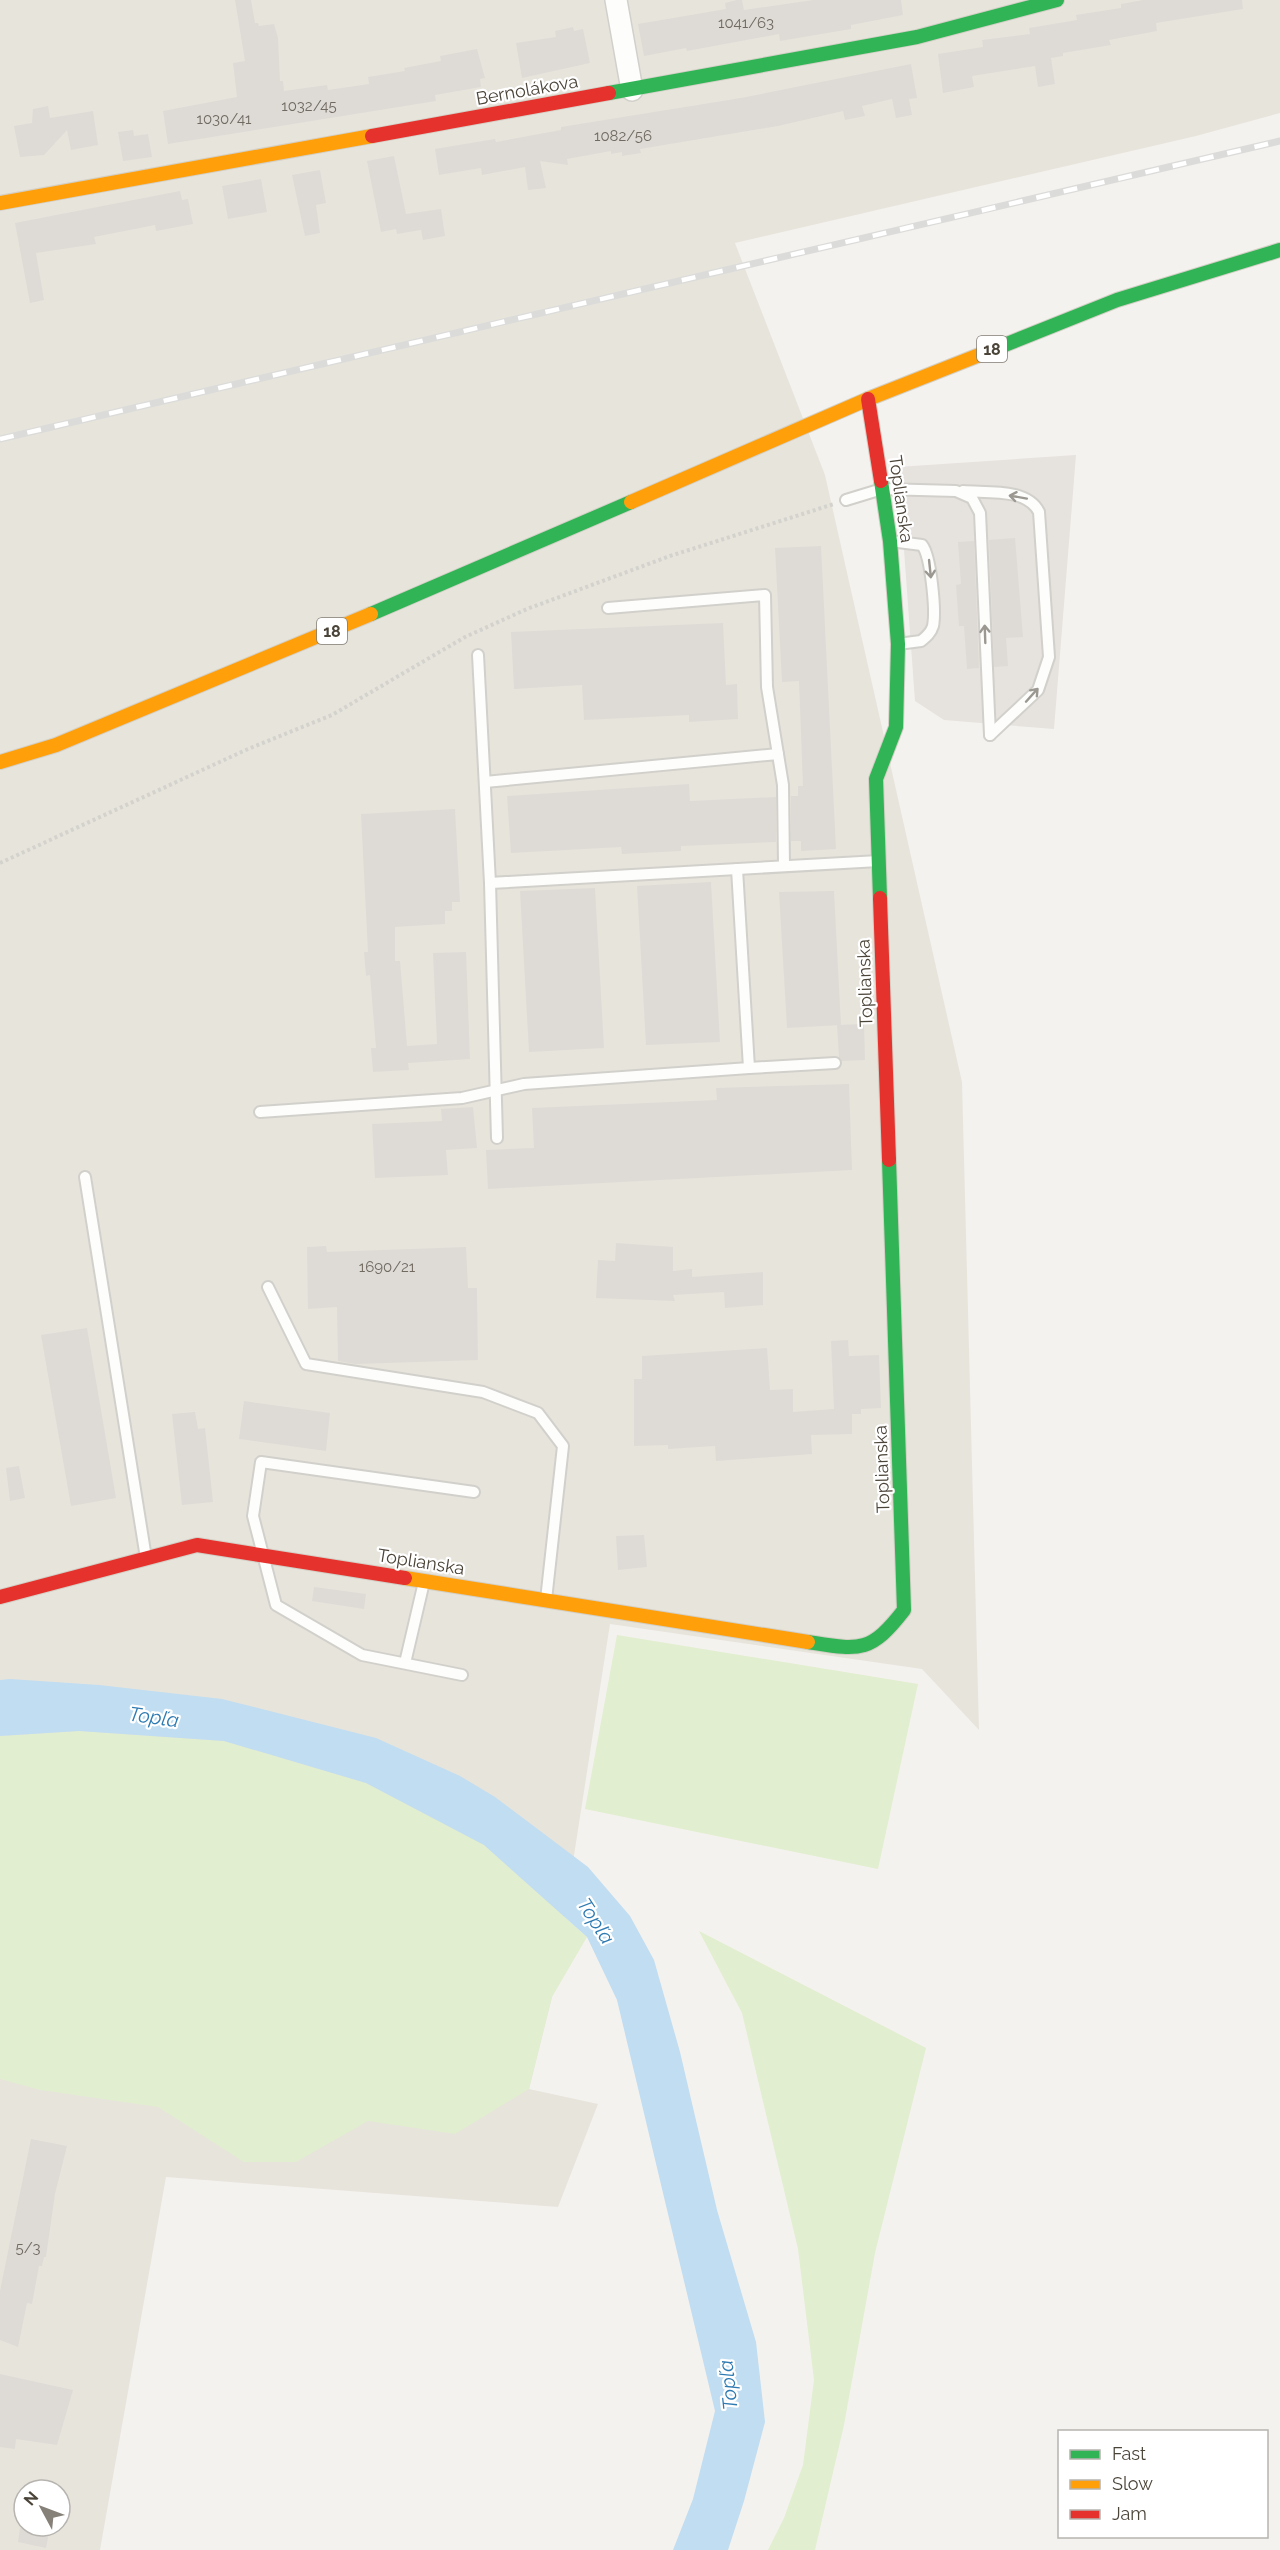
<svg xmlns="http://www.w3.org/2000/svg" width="1280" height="2550" font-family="Raleway,sans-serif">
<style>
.residential{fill:#e7e4dc;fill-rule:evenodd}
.industrial{fill:#e6e2de}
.green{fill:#e1eecf}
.water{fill:#c0ddf1}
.building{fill:#dedbd6}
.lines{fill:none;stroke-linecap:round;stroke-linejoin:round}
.lane-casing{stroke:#d2d0cb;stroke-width:14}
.street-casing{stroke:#d2d0cb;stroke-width:24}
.fast-casing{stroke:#d3cfc5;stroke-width:16}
.slow-casing{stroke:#d3cfc5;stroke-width:16}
.jam-casing{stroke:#d3cfc5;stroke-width:16}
.path{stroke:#d3d2cc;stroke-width:4;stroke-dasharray:3 3;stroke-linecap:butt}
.lane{stroke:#fdfdfc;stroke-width:10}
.street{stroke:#fdfdfc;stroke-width:21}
.fast{stroke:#30b455;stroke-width:14}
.slow{stroke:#ff9f0a;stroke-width:14}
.jam{stroke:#e5322d;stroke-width:14}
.rail-casing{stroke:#dbdbda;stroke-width:7}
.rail{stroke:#fff;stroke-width:4.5;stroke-dasharray:14;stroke-linecap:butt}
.oneway{stroke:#9b9791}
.labels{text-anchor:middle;stroke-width:4.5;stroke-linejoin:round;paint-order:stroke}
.number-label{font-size:15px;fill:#706a61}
.shield{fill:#fff;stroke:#817c74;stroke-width:1.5}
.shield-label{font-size:16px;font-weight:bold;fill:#4b4439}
.street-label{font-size:18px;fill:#4b4439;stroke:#fff}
.water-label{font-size:20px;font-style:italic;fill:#2e7ab2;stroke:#fff}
</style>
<rect width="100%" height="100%" fill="#f4f2ee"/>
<path class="residential" d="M0,0H1280V113L1196,136L735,243L825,475L962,1082L979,1730L922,1669L610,1624L552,1997L529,2089L598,2104L558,2207L166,2177L100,2550H0ZM24,2490H60V2526H24Z"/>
<path class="industrial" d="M1076,455L1054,729L944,720L915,701L898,467Z"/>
<g class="green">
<path d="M617,1635L918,1684L878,1869L585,1809Z"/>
<path d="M79,1731L224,1741L366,1783L484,1845L587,1937L552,1997L529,2089L455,2134L368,2121L296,2162H244L158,2107L40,2090L0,2079V1736Z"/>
<path d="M699,1931L926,2048L875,2253L844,2425L815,2550H768L784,2518L803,2465L814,2380L798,2249L742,2013Z"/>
</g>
<path class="water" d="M10,1679L99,1685L222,1699L376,1738L460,1776L495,1797L588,1867L630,1916L654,1960L680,2052L717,2210L756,2342L765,2422L744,2501L728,2550H673L693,2499L715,2411L617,2000L587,1937L484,1845L366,1783L224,1741L79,1731L0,1736V1680Z"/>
<g class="building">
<path d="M235,0H251L255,23H258L259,26L274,24L278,38L280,81H283L284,91L327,85L328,90L369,84L368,77L405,71L404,68L441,61L440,56L477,49L485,78L480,79L481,87L435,95L436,101L168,144L163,111L237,97L233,63L245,61Z"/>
<path d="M737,0H742L744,10L813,0H901L903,15L851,25V29L780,41L779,34L687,51L686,48L644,56L638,24L726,9L725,3Z"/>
<path d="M1143,0H1242L1243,9L1156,23L1157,31L1109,40L1111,45L1063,53V56L1051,58L1055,84L1038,87L1035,66L972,76L974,87L943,93L938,54L983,47L982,40L1030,34L1029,28L1077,20L1076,15L1121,8V4Z"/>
<path d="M573,27L574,31L583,29L590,63L522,78L516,43L556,37L555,31Z"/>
<path d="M911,64L917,98L909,99L912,115L896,118L892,99L862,106L865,116L845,120L843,111L778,126L640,149L641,153L622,156V152L611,154V151L567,159L568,165L540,161L546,188L528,190L525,167L482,175L481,168L439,175L435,149L495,139L496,142L561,130V127L741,98Z"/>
<path d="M48,106L50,118L93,111L98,145L71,150L67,130L44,155L20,157L14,126L32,123L33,109Z"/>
<path d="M133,130L134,136L148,134L152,157L123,161L118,132Z"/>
<path d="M394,156L406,214L441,209L445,236L423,240L421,230L397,234L396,229L381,232L367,161Z"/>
<path d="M320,170L326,203L316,205L320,233L305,236L292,175Z"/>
<path d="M261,179L267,212L228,219L222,186Z"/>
<path d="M180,191L182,200L188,199L193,224L156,231L155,225L94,237L96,244L36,253L44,300L30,303L15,223Z"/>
<path d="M1015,538L1023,637L1006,638L1008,666L994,667L989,540Z"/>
<path d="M974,541L979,668L967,669L964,626H959L956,585L961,584L958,542Z"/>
<path d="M821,546L836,849L801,851V841H791V796H798V786H803L799,681L782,682L775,548Z"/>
<path d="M723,623L726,685L737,684L738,719L689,722V715L584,720L582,685L514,689L511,632Z"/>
<path d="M689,784L690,801L776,797V842L681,846V851L622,854L621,847L511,853L507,796Z"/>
<path d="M455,809L460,902H452V911H445V924L395,927V961H400L407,1046L437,1044L433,953L466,952L470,1059L408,1063L409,1070L373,1072L371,1048H376L370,975L366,976L364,952H368L361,814Z"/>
<path d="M711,882L720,1042L646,1045L637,886Z"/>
<path d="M595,888L604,1048L529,1052L520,891Z"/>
<path d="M834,891L841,1025L787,1028L779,892Z"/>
<path d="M864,1024L865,1060L842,1061L839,1057L837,1025Z"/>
<path d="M849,1084L852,1170L488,1189L486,1150L534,1148L532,1108L717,1100L716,1088Z"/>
<path d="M473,1107L477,1148L446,1150L448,1175L375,1178L372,1124L442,1121L441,1109Z"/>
<path d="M616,1243L673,1247V1271L692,1269V1277L763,1272V1305L725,1308L724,1292L673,1295L675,1301L596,1298L598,1260L615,1261Z"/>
<path d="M326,1246L327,1252L466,1247L468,1288H477L478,1360L355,1364L338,1361L337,1307L308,1309L307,1247Z"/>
<path d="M87,1328L116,1498L71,1506L41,1335Z"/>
<path d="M848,1340L849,1356L879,1355L881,1408L861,1409V1414H852V1434L811,1435L812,1454L716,1461L715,1446L668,1449V1445L634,1446V1379H642V1356L767,1348L770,1390L793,1389V1412L834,1409L831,1341Z"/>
<path d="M244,1401L330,1413L326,1451L239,1439Z"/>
<path d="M195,1412L198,1429L205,1428L213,1502L182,1505L172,1414Z"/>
<path d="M19,1466L25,1498L10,1501L6,1468Z"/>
<path d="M644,1535L647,1567L618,1570L616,1536Z"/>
<path d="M314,1587L366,1594L364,1609L312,1601Z"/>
<path d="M31,2139L67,2146L55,2194L46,2257H44L42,2266H39L32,2304L27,2303L18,2347L0,2340V2291Z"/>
<path d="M0,2374L73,2390L57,2445L16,2439L15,2449L0,2447Z"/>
<path d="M20,2528L49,2533L46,2548L18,2542Z"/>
</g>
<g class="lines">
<g class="lane-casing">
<g id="lane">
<path d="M963,491C988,493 1027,488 1039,512L1049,657L1038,690L990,735"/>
<path d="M846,500L882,489L956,491L972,498L980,513L990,735"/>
<path d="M890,541L922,545C931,556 936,611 933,626C931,633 926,637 921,641L898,644"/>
<path d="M608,608L765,595L767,687L783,785L784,866"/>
<path d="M478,655L490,883L879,861"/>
<path d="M485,782L778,754"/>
<path d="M490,883L497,1138"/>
<path d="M749,1068L835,1063"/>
<path d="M260,1112L462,1098L524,1084L749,1068L737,869"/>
<path d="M85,1177L146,1558"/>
<path d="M268,1287L306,1364L483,1392L538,1413L563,1446L546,1600"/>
<path d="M405,1663L424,1582"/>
<path d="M462,1675L362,1655L276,1605L253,1516L261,1462L474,1492"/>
</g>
</g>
<g class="street-casing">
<path id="street" d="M616,0L632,90"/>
</g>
<g class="fast-casing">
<g id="fast">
<path d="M609,93L917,37L1057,0"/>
<path d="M997,348L1117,300L1280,250"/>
<path d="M371,614L631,502"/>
<path d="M880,898L876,779L896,727L898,644L890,541L881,481"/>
<path d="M808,1642C859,1650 870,1654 904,1610L889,1160"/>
</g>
</g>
<g class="slow-casing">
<g id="slow">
<path d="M0,203L372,136"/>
<path d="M631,502L868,399L997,348"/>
<path d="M0,762L56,745L371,614"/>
<path d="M405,1578L808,1642"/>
</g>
</g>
<g class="jam-casing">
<g id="jam">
<path d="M372,136L609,93"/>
<path d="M868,399L881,481"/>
<path d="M880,898L889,1160"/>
<path d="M0,1597L197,1545L405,1578"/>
</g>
</g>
<path class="path" d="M0,863L248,749L332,715L465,637L527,609L670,556L834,504"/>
<use href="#lane" class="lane"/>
<use href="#street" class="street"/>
<use href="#fast" class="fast"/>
<use href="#slow" class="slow"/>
<use href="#jam" class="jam"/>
<g class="rail-casing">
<path id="rail" d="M0,439L1280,141"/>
</g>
<use href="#rail" class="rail"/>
</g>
<defs><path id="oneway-shaft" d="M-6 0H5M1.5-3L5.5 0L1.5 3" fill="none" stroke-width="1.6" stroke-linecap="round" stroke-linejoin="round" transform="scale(1.5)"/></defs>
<g class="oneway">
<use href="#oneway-shaft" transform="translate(1018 497) rotate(-170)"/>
<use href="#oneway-shaft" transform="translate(930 569) rotate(84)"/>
<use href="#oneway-shaft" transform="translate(985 634) rotate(-92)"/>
<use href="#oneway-shaft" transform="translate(1032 695) rotate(-48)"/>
</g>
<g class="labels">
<g class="number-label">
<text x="746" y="28">1041/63</text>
<text x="309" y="111">1032/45</text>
<text x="224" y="124">1030/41</text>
<text x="623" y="141">1082/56</text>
<text x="387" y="1272">1690/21</text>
<text x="28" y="2253">5/3</text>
</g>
<g class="shield">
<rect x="977" y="336" width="30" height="26" rx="4.5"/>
<rect x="317" y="618" width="30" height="26" rx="4.5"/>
</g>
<g class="shield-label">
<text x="992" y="355">18</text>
<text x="332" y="637">18</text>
</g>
<g class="street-label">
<text transform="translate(527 90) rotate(-10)" y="6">Bernolákova</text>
<text transform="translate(901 499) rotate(82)" y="6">Toplianska</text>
<text transform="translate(865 983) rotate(-92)" y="6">Toplianska</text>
<text transform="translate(882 1469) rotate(-92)" y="6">Toplianska</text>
<text transform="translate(421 1562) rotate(9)" y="6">Toplianska</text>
</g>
<g class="water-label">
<text transform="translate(154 1717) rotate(8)" y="7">Topľa</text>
<text transform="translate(596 1921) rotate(57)" y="7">Topľa</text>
<text transform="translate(728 2385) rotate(-96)" y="7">Topľa</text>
</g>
</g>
<rect x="1058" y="2430" width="210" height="108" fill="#ffffff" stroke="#b7b4b0" stroke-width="1.5"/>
<rect x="1070" y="2450" width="30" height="9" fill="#30b455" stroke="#b7b4b0" stroke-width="1.5"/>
<text x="1112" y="2460" font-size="18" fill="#4b4439">Fast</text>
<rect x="1070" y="2480" width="30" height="9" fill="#ff9f0a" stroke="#b7b4b0" stroke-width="1.5"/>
<text x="1112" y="2490" font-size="18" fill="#4b4439">Slow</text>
<rect x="1070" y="2510" width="30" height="9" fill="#e5322d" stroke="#b7b4b0" stroke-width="1.5"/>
<text x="1112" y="2520" font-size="18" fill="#4b4439">Jam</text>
<g transform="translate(42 2508) rotate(311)"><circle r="28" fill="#ffffff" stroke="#b7b4b0" stroke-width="1.5"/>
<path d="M0-4.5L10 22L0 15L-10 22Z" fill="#868178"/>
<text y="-9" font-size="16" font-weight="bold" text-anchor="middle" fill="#4b4439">N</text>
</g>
</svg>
